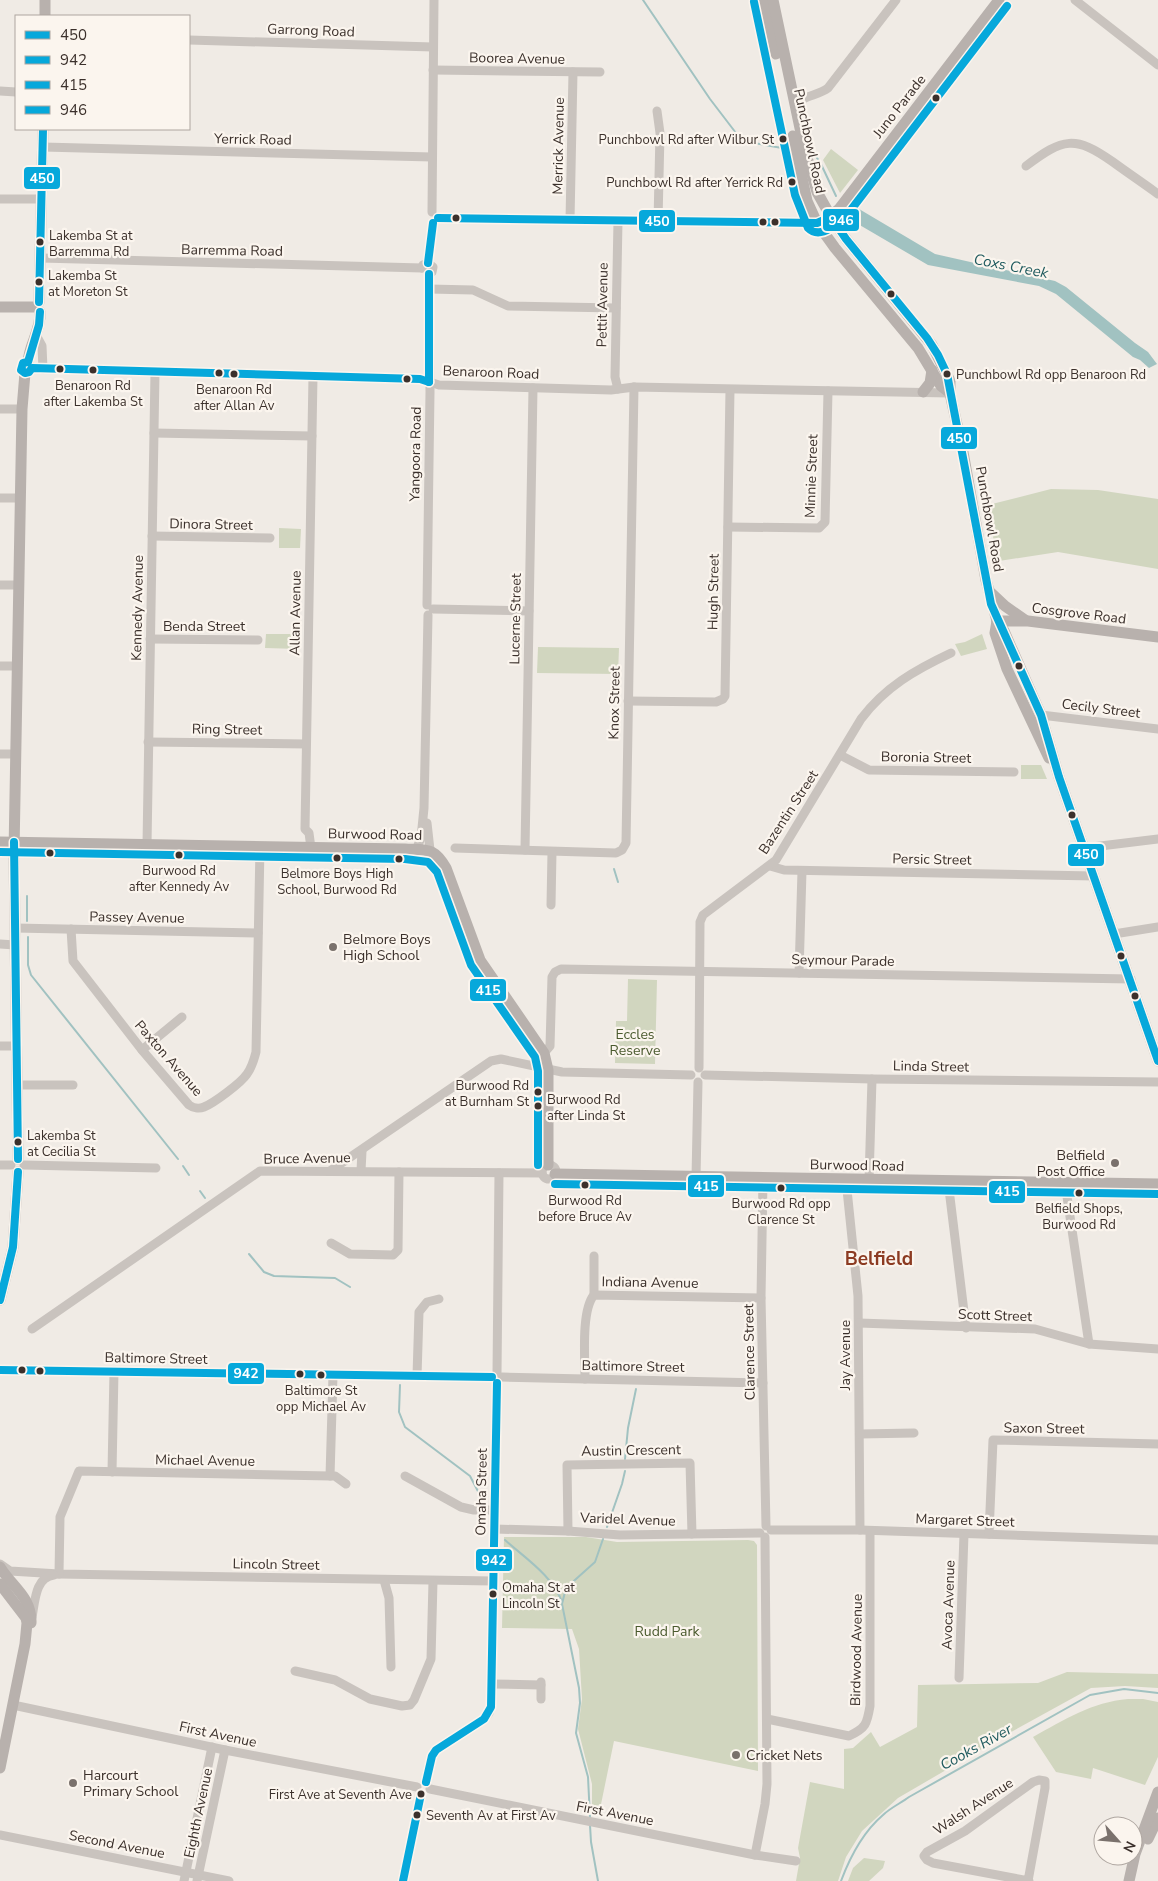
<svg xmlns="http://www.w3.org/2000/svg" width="1158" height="1881" font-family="'Nunito Sans',sans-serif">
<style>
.green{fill:#d1d6bf}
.water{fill:#a1c2c1}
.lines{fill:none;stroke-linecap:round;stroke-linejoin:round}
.stream{stroke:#a1c2c1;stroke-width:2}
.minor{stroke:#c9c3be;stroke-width:9}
.major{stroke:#b8b1ad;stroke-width:11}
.bus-1-casing{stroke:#fbf5ee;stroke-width:11}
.bus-2-casing{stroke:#fbf5ee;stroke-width:11}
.bus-3-casing{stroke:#fbf5ee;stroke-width:11}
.bus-4-casing{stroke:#fbf5ee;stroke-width:11}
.bus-1{stroke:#06a8db;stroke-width:8}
.bus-2{stroke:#06a8db;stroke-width:8}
.bus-3{stroke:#06a8db;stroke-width:8}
.bus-4{stroke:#06a8db;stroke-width:8}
.bus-dot{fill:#3b302b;stroke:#fbf5ee;stroke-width:2}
.poi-dot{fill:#7a716c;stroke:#fbf5ee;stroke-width:2}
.labels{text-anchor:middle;stroke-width:4.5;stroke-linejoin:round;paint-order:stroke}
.bus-label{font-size:13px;fill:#3b302b;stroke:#fbf5ee}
.street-label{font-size:14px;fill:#3b302b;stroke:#fbf5ee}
.poi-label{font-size:14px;fill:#3b302b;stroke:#fbf5ee;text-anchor:start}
.park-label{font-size:14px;fill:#4a5a2e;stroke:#fbf5ee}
.water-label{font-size:15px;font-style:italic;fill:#1f5a5e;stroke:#fbf5ee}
.district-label{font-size:19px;font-weight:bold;fill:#8c3b22;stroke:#fbf5ee}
.line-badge{stroke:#fbf5ee;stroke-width:2}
.badge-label{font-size:14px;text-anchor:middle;font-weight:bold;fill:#fff}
</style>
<rect width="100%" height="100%" fill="#f0ebe5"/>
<g class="green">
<path d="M831,149L858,170L840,193L823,160Z"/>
<path d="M1051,489L1098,490L1158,499V569L1058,552L999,561L986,509L992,504Z"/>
<path d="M279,528L301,529L300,548H279Z"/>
<path d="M266,634H299V649L265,648Z"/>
<path d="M982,634L987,649L961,656L955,644L965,642Z"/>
<path d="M538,647L619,648L618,674L537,673Z"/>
<path d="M1021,765H1041L1047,779H1021Z"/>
<path d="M628,979L657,980L655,1064L615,1063L616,1021H627Z"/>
<path d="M504,1537H586L617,1542L748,1540L754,1541L757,1545L758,1771L614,1741L599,1814L592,1813V1784L578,1729L582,1699L579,1649L572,1629L502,1628Z"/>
<path d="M1067,1672L1158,1674V1688L1125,1686L1091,1688L1013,1731L898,1798L862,1831L846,1857L838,1881H796L800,1858L798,1848L810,1782L844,1789V1749L853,1748L871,1732L880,1747L917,1727L918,1685L1038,1683Z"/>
<path d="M1128,1699H1143L1158,1702V1757L1145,1785L1093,1768L1091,1779L1056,1772L1033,1737C1064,1720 1092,1702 1128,1699Z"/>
<path d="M864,1858L885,1861L883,1868L869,1881H848L853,1868Z"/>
</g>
<path class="water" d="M854,206L935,254L1055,281L1066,287L1135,343L1148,352L1157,364L1149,368L1140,360L1133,357L1056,294L1039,286L928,265L846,217Z"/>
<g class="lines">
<g class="stream">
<path d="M643,0L710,99L736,133L754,143L782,148"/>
<path d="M814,154L820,162L836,196"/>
<path d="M614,869L618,882"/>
<path d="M27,896V921"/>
<path d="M28,937V965L31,975L178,1159"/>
<path d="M183,1166L189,1175"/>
<path d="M200,1191L205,1198"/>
<path d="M249,1254L264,1272L274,1276L335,1278L350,1287"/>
<path d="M400,1385L399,1412L405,1427L470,1476L482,1499"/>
<path d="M625,1459L628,1428L636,1389"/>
<path d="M607,1527L622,1484L625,1471"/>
<path d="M505,1540C525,1558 553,1576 562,1602"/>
<path d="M590,1818L588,1777L576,1733L580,1703L579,1688L562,1604L566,1588L595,1562L603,1539"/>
<path d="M590,1825L591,1842L598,1881"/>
<path d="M841,1881C850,1857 863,1832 883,1815C890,1808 901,1803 909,1797L1090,1695L1124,1689L1158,1693"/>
</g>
<g class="minor">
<path d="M1075,0L1158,65"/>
<path d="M189,40L433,47"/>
<path d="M433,70L600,72"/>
<path d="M0,91L16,92"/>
<path d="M795,106C802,95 818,96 828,88L896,0"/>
<path d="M657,111L660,133L658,221"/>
<path d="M43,147L432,157"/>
<path d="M1026,166C1063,138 1075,135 1113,162C1128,173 1143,183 1158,194"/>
<path d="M0,199H42"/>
<path d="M432,212L434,0"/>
<path d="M438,218L817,223"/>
<path d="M570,220L573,72"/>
<path d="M618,221L615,377L618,389"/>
<path d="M41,258L422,268"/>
<path d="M428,263L433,223"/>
<path d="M422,268L423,265L428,263L433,267L432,272L429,274L430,392L427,605"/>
<path d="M429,289L473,290L508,306L616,308"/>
<path d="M36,335L42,346L43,369"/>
<path d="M32,368L420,379L439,385L611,390L634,387L950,393"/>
<path d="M0,409H22"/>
<path d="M154,433L312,436"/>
<path d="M0,498H20"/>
<path d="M728,527L819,528L825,522L828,391"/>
<path d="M152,536L270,538"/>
<path d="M0,585H18"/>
<path d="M433,609L529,611"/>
<path d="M150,639L258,640"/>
<path d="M0,666H17"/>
<path d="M628,701L716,702L723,699L725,696L730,390"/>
<path d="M1041,715L1158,729"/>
<path d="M148,742L306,744"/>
<path d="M0,754H15"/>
<path d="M840,755L869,770L1014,772"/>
<path d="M427,823L430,850"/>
<path d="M147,844L155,372"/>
<path d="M311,848L309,833L305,829L313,376"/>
<path d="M455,848L616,853L622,850L626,843L634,387"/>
<path d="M1084,848L1158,839"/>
<path d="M416,850L421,838L424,808L428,615"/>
<path d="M525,850L533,388"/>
<path d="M770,866L784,870L1094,876"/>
<path d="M551,905L552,852"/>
<path d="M15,928L258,933"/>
<path d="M71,929L73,961L142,1050L189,1105C193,1108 199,1109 204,1107C214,1103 241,1083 247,1074C252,1067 254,1060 256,1052L260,847"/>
<path d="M1114,934L1158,927"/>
<path d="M0,944L15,945"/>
<path d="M799,973L802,871"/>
<path d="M0,1046H16"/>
<path d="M142,1050L182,1017"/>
<path d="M544,1053L550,1046L552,977L555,972L561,969L1131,979"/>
<path d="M699,1068L700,922L703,915L776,860L861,719C885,687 915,670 951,653"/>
<path d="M705,1075L872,1079L1158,1082"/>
<path d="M17,1085H73"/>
<path d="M0,1165H11"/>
<path d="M24,1165L156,1168"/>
<circle cx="549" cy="1172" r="7"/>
<path d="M330,1171L491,1061L501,1059L562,1072L691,1075"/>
<path d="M361,1171L362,1151"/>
<path d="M696,1177L698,1082"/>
<path d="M763,1179L761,1298L766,1526"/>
<path d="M846,1180L858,1296L860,1530"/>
<path d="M869,1180L872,1079"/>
<path d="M948,1181L966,1328"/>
<path d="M1065,1183L1089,1344"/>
<path d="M331,1243L350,1254L393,1255L398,1250L399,1172"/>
<path d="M594,1295V1256"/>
<path d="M859,1323L1035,1329L1089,1344L1158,1349"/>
<path d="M32,1329L260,1171L542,1173"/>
<path d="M0,1370L492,1377"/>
<path d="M497,1373L499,1173"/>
<path d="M417,1376L419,1312L427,1302L439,1299"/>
<path d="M502,1377L763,1383"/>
<path d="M585,1379C585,1359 581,1310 594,1295L761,1298"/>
<path d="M860,1434L914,1433"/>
<path d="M112,1472L114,1371"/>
<path d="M330,1476L333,1375"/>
<path d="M405,1476L461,1507L474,1510H494"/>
<path d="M495,1529L568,1531L620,1535L760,1533"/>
<path d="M771,1530H860L1158,1540"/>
<path d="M568,1531L567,1465L690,1463L692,1534"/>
<path d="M989,1534L993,1440L1158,1444"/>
<path d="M0,1564L10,1571L59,1574L493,1581"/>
<path d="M59,1574L60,1517L79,1471L330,1476H335L346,1484"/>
<path d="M384,1580L389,1598L391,1667"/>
<path d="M32,1617C35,1602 35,1577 54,1575"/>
<path d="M295,1671L335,1680L370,1699L402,1706L410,1705L414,1700L431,1659L433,1581"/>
<path d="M959,1678L964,1534"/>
<path d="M492,1684L541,1685"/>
<path d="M541,1699V1682"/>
<path d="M13,1705L225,1750L417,1787"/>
<path d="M767,1719L849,1736C866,1728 867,1724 870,1706V1531"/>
<path d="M426,1782L432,1756L436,1750L484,1719L489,1713L491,1707L497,1383"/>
<path d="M430,1789L755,1855L796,1861"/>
<path d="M0,1835L229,1881"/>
<path d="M755,1855L765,1804L767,1784L765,1537"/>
<path d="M184,1881L212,1747"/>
<path d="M197,1881L225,1750"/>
<path d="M403,1881L421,1794"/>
<path d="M1028,1881L1045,1788V1781L1039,1780L1033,1782L965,1831L927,1852L924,1856L927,1860L933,1863L1029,1881"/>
</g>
<g class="major">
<path d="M764,0L776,54"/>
<path d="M773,0L804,147L817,192L831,217L846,239L932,345L950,381V393L963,452L986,580L997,621L1004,631L1041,715L1059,777L1158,1061"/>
<path d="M45,16V0"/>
<path d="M793,136L807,201L817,223L835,248L918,348L941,386L950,393"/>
<path d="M826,219L839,209L999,0"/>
<path d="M39,302L43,129"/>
<path d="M0,307H34"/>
<path d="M28,362C29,345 41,330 40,312"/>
<path d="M923,392L930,383L932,370"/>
<path d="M989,591L1005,606L1025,620"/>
<path d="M997,621L995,633L1007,669L1049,758"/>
<path d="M997,621H1028L1158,637"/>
<path d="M0,842L405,849C427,850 434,847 446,868L480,960L544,1053L548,1070V1165"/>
<path d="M18,1159L14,852L22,409L25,373"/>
<path d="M555,1174L1158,1184"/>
<path d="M0,1300L13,1247L18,1172"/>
<path d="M0,1567C12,1587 32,1597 31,1623"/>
<path d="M0,1584L26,1618L27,1623L25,1644L0,1768"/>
<path d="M1148,1839L1158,1818"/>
<path d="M1129,1881L1135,1854L1158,1792"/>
</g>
<g class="bus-1-casing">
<g id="bus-1">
<path d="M438,218L817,223L831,217L846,239L927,338L938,355L947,374L991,604L1041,715L1059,777L1158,1061"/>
<path d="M428,263L433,223"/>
<path d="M429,274V382"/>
<path d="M39,302L43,129"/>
<path d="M40,312L39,325L28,362L23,363L21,370L25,373L29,372L32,368L420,379L429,382"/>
</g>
</g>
<g class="bus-2-casing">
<g id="bus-2">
<path d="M14,842L18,1159"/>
<path d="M0,1300L13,1247L18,1172"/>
<path d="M0,1370L492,1377"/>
<path d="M426,1782L432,1756L436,1750L484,1719L491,1707L497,1383"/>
<path d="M403,1881L421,1794"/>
</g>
</g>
<g class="bus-3-casing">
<g id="bus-3">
<path d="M0,852L405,859L428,862L437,872L471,965L535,1057L538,1071V1165"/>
<path d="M555,1184L1158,1194"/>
</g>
</g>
<g class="bus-4-casing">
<path id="bus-4" d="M754,2L795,195L808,228C820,240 838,224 847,215L1007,6"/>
</g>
<use href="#bus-1" class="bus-1"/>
<use href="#bus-2" class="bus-2"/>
<use href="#bus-3" class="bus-3"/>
<use href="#bus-4" class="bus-4"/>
</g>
<g class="bus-dot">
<circle cx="936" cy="98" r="4.5"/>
<circle cx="783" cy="139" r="4.5"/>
<circle cx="792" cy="182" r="4.5"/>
<circle cx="456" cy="218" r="4.5"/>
<circle cx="763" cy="222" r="4.5"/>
<circle cx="775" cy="222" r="4.5"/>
<circle cx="40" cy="242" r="4.5"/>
<circle cx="39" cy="282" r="4.5"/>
<circle cx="891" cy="294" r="4.5"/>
<circle cx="60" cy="369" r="4.5"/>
<circle cx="93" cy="370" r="4.5"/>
<circle cx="219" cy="373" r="4.5"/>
<circle cx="234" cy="374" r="4.5"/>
<circle cx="947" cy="374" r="4.5"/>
<circle cx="407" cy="379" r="4.5"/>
<circle cx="1019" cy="666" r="4.5"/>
<circle cx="1072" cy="815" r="4.5"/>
<circle cx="50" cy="853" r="4.5"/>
<circle cx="179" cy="855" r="4.5"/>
<circle cx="337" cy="858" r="4.5"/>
<circle cx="399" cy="859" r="4.5"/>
<circle cx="1121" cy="956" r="4.5"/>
<circle cx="1135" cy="996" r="4.5"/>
<circle cx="538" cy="1092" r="4.5"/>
<circle cx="538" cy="1106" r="4.5"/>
<circle cx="18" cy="1142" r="4.5"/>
<circle cx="585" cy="1185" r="4.5"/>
<circle cx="781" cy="1188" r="4.5"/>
<circle cx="1079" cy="1193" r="4.5"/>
<circle cx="22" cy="1370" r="4.5"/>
<circle cx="40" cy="1371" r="4.5"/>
<circle cx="300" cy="1374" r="4.5"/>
<circle cx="321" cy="1375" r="4.5"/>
<circle cx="493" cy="1594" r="4.5"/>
<circle cx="421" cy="1794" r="4.5"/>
<circle cx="417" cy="1815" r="4.5"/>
</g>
<g class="poi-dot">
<circle cx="333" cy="947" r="5"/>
<circle cx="1115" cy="1163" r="5"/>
<circle cx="736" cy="1755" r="5"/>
<circle cx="73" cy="1783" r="5"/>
</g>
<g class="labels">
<g class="bus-label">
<text x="774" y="144" text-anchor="end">Punchbowl Rd after Wilbur St</text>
<text x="783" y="187" text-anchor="end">Punchbowl Rd after Yerrick Rd</text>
<text x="49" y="240" text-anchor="start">Lakemba St at<tspan x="49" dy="16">Barremma Rd</tspan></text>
<text x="48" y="280" text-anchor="start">Lakemba St<tspan x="48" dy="16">at Moreton St</tspan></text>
<text x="956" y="379" text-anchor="start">Punchbowl Rd opp Benaroon Rd</text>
<text x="93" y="390">Benaroon Rd<tspan x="93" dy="16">after Lakemba St</tspan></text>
<text x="234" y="394">Benaroon Rd<tspan x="234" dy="16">after Allan Av</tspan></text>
<text x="179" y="875">Burwood Rd<tspan x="179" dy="16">after Kennedy Av</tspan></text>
<text x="337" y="878">Belmore Boys High<tspan x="337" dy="16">School, Burwood Rd</tspan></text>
<text x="529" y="1090" text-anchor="end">Burwood Rd<tspan x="529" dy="16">at Burnham St</tspan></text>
<text x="547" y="1104" text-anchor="start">Burwood Rd<tspan x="547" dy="16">after Linda St</tspan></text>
<text x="27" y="1140" text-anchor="start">Lakemba St<tspan x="27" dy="16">at Cecilia St</tspan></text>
<text x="585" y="1205">Burwood Rd<tspan x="585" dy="16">before Bruce Av</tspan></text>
<text x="781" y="1208">Burwood Rd opp<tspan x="781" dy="16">Clarence St</tspan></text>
<text x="1079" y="1213">Belfield Shops,<tspan x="1079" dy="16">Burwood Rd</tspan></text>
<text x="321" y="1395">Baltimore St<tspan x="321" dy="16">opp Michael Av</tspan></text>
<text x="502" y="1592" text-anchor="start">Omaha St at<tspan x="502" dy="16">Lincoln St</tspan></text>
<text x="412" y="1799" text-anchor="end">First Ave at Seventh Ave</text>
<text x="426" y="1820" text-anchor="start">Seventh Av at First Av</text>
</g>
<g class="street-label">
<text transform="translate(311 30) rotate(2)" y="5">Garrong Road</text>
<text transform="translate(517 58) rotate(1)" y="5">Boorea Avenue</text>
<text transform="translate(899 106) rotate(-52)" y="5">Juno Parade</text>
<text transform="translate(253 139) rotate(1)" y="5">Yerrick Road</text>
<text transform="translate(810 141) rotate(78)" y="5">Punchbowl Road</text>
<text transform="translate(558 146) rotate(-89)" y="5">Merrick Avenue</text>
<text transform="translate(232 250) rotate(1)" y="5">Barremma Road</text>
<text transform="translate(602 305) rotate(-89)" y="5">Pettit Avenue</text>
<text transform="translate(491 372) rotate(2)" y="5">Benaroon Road</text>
<text transform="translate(415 454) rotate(-89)" y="5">Yangoora Road</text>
<text transform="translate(811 476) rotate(-88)" y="5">Minnie Street</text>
<text transform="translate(990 519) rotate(80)" y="5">Punchbowl Road</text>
<text transform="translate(211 524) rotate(1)" y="5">Dinora Street</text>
<text transform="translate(713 592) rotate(-89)" y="5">Hugh Street</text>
<text transform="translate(137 608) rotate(-89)" y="5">Kennedy Avenue</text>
<text transform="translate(295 613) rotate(-89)" y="5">Allan Avenue</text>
<text transform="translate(1079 613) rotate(7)" y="5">Cosgrove Road</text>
<text transform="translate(515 619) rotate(-89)" y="5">Lucerne Street</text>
<text x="204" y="631">Benda Street</text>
<text transform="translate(614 703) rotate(-89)" y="5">Knox Street</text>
<text transform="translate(1101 708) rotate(7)" y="5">Cecily Street</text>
<text transform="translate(227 729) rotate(1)" y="5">Ring Street</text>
<text transform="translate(926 757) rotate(1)" y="5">Boronia Street</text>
<text transform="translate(788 812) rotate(-57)" y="5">Bazentin Street</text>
<text transform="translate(375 834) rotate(1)" y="5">Burwood Road</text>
<text transform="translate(932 859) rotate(1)" y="5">Persic Street</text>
<text transform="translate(137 917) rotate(1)" y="5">Passey Avenue</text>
<text transform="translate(843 960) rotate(1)" y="5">Seymour Parade</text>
<text transform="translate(169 1058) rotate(49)" y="5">Paxton Avenue</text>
<text transform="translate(931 1066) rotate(1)" y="5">Linda Street</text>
<text transform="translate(307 1158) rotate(-1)" y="5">Bruce Avenue</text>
<text transform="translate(857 1165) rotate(1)" y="5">Burwood Road</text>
<text transform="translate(650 1282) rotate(1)" y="5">Indiana Avenue</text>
<text transform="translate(995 1315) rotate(2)" y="5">Scott Street</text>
<text transform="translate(749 1352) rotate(-91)" y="5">Clarence Street</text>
<text transform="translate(845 1355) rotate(-90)" y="5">Jay Avenue</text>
<text transform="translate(156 1358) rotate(1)" y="5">Baltimore Street</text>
<text transform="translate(633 1366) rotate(1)" y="5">Baltimore Street</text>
<text transform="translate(1044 1428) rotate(1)" y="5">Saxon Street</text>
<text transform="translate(631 1450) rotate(-1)" y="5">Austin Crescent</text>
<text transform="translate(205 1460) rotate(1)" y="5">Michael Avenue</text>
<text transform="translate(481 1492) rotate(-89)" y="5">Omaha Street</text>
<text transform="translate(628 1519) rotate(2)" y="5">Varidel Avenue</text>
<text transform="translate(965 1520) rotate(2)" y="5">Margaret Street</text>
<text transform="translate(276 1564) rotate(1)" y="5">Lincoln Street</text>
<text transform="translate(948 1605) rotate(-88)" y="5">Avoca Avenue</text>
<text transform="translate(856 1650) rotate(-89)" y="5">Birdwood Avenue</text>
<text transform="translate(218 1734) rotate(12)" y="5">First Avenue</text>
<text transform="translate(973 1806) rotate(-33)" y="5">Walsh Avenue</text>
<text transform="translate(198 1813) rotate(-78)" y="5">Eighth Avenue</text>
<text transform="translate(615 1813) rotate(11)" y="5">First Avenue</text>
<text transform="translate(117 1844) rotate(11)" y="5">Second Avenue</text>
</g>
<g class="poi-label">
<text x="343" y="944">Belmore Boys<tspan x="343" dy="16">High School</tspan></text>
<text x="1105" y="1160" text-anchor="end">Belfield<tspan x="1105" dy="16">Post Office</tspan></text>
<text x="746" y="1760">Cricket Nets</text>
<text x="83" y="1780">Harcourt<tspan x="83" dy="16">Primary School</tspan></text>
</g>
<g class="park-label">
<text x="635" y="1039">Eccles<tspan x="635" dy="16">Reserve</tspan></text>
<text x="667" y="1636">Rudd Park</text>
</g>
<g class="water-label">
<text transform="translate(1011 266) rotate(11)" y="5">Coxs Creek</text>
<text transform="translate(976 1747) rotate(-29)" y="5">Cooks River</text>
</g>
<g class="district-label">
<text x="879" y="1265">Belfield</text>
</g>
</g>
<g class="line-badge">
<rect x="23" y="166" width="38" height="24" rx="5" fill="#06a8db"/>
<rect x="822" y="208" width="38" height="24" rx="5" fill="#06a8db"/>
<rect x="638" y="209" width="38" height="24" rx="5" fill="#06a8db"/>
<rect x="940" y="426" width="38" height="24" rx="5" fill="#06a8db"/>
<rect x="1067" y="843" width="38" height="24" rx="5" fill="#06a8db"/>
<rect x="469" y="978" width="38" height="24" rx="5" fill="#06a8db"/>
<rect x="687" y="1174" width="38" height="24" rx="5" fill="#06a8db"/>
<rect x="988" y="1180" width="38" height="24" rx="5" fill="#06a8db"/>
<rect x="227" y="1362" width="38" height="23" rx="5" fill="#06a8db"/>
<rect x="475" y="1548" width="38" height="24" rx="5" fill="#06a8db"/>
</g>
<g class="badge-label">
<text x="42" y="183">450</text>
<text x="841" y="225">946</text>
<text x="657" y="226">450</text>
<text x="959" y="443">450</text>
<text x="1086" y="859">450</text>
<text x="488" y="995">415</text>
<text x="706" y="1191">415</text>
<text x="1007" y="1196">415</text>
<text x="246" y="1378">942</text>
<text x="494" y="1565">942</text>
</g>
<rect x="15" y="15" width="175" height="115" fill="#fbf5ee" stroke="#aea6a0"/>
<rect x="25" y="31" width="25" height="8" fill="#06a8db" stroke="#aea6a0"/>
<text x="60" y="40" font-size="15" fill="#3b302b">450</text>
<rect x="25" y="56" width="25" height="8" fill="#06a8db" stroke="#aea6a0"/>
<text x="60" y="65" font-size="15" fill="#3b302b">942</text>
<rect x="25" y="81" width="25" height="8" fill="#06a8db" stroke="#aea6a0"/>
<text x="60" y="90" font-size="15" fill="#3b302b">415</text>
<rect x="25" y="106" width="25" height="8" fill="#06a8db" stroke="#aea6a0"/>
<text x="60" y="115" font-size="15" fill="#3b302b">946</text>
<g transform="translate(1118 1841) rotate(117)"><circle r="24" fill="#fbf5ee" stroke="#aea6a0"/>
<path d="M0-4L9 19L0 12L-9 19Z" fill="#7a716c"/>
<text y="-8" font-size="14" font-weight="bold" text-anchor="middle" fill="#3b302b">N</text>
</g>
</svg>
